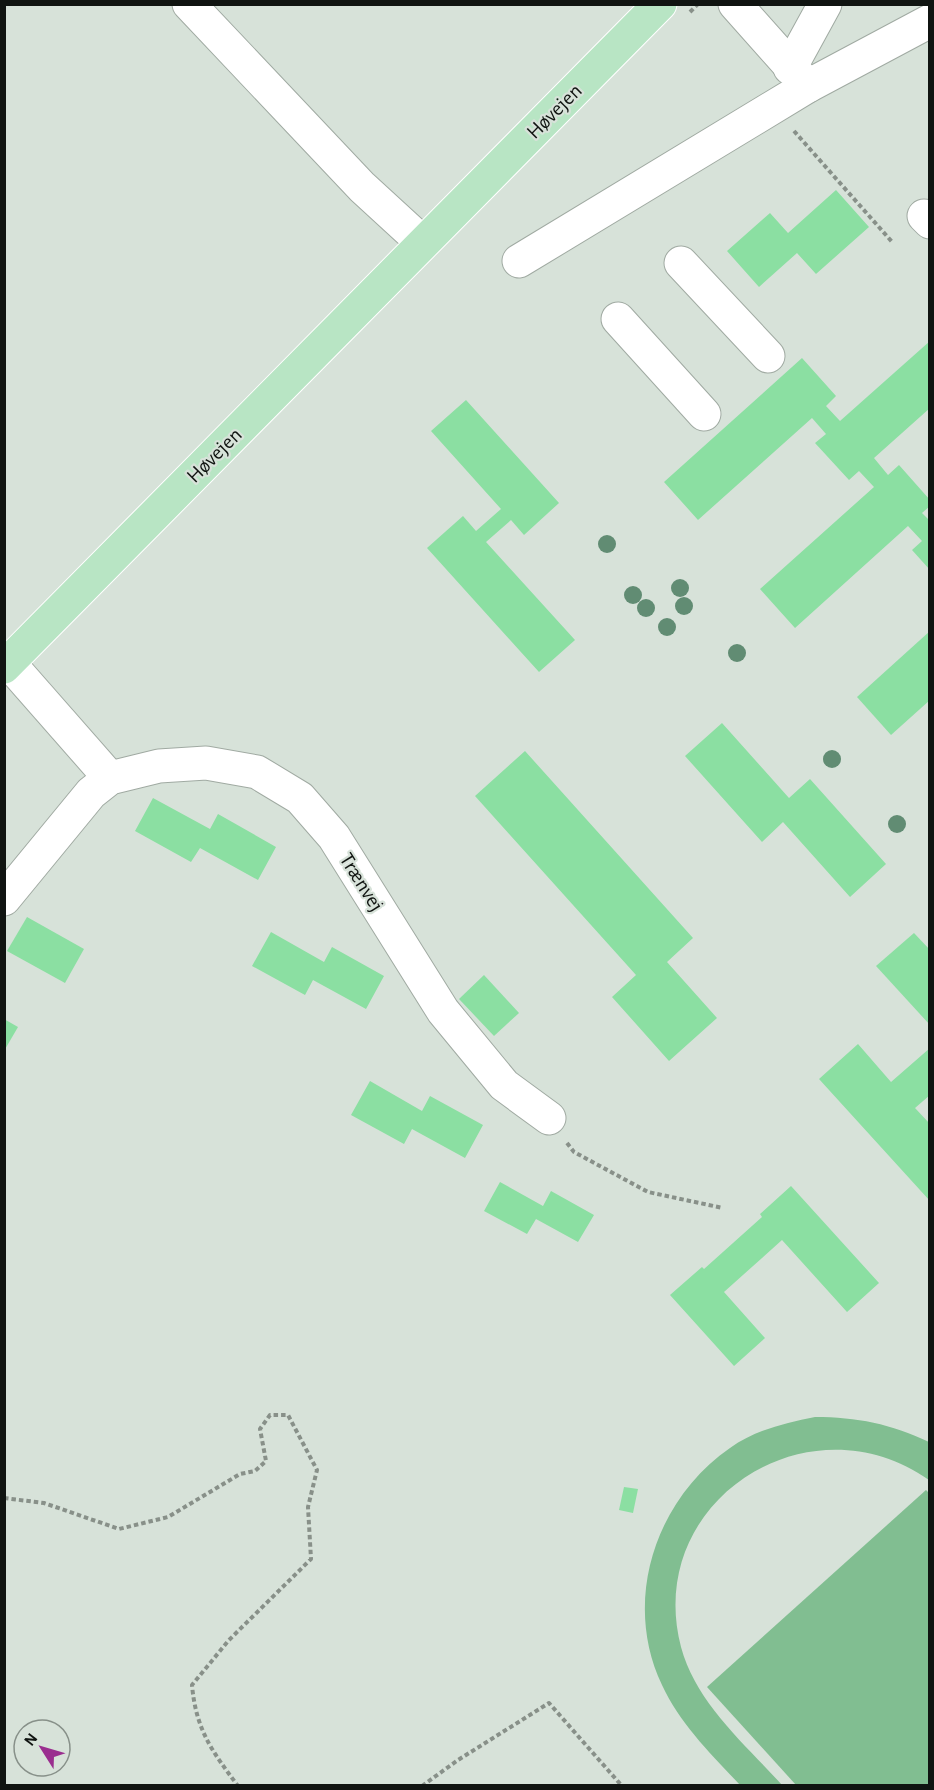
<svg xmlns="http://www.w3.org/2000/svg" width="934" height="1790" font-family="'Alegreya Sans',sans-serif">
<style>
.green{fill:#81be91}
.building{fill:#8bdfa2}
.lines{fill:none;stroke-linecap:round;stroke-linejoin:round}
.minor-casing{stroke:#a0aaa2;stroke-width:35}
.major-casing{stroke:#fff;stroke-width:35}
.path{stroke:#889089;stroke-width:4;stroke-dasharray:4.5 3;stroke-linecap:butt}
.minor{stroke:#fff;stroke-width:33}
.major{stroke:#b8e5c4;stroke-width:33}
.tree{fill:#618c73}
.labels{text-anchor:middle;stroke-width:4.5;stroke-linejoin:round;paint-order:stroke}
.street-label{font-size:21px;fill:#101411;stroke:#d7e2d9}
</style>
<rect width="100%" height="100%" fill="#d7e2d9"/>
<g class="green">
<path d="M815,1417C857,1417 891,1424 929,1442V1480C809,1395 643,1501 681,1647C696,1703 745,1744 782,1785H740C711,1754 680,1724 662,1685C622,1601 655,1500 730,1448C755,1430 785,1423 815,1417Z"/>
<path d="M926,1490L930,1494L929,1785H796L707,1687Z"/>
</g>
<g class="building">
<path d="M836,190L869,227L816,274L797,253L759,287L727,251L770,213L788,233Z"/>
<path d="M930,341V408L874,458L888,475L899,465L930,500V506L922,513L930,521V570L912,550L922,541L908,526L795,628L760,589L874,487L859,471L849,480L815,443L826,434L812,418L698,520L664,482L802,358L836,396L826,406L840,421Z"/>
<path d="M466,400L559,503L524,535L511,520L486,542L575,640L539,672L427,548L463,516L476,531L501,509L431,431Z"/>
<path d="M930,631V700L891,735L857,697Z"/>
<path d="M722,723L789,798L810,779L886,864L850,897L783,822L762,842L685,756Z"/>
<path d="M525,751L693,938L667,962L717,1018L669,1061L612,997L636,975L475,796Z"/>
<path d="M153,798L210,829L218,814L276,847L258,880L200,848L191,862L135,831Z"/>
<path d="M27,917L84,949L65,983L7,951Z"/>
<path d="M271,932L324,962L332,947L384,976L366,1009L313,980L305,995L252,966Z"/>
<path d="M914,933L930,950V1025L876,966Z"/>
<path d="M484,975L519,1013L494,1036L459,999Z"/>
<path d="M4,1019L18,1027L4,1051Z"/>
<path d="M858,1044L891,1082L930,1048V1095L915,1108L930,1124V1201L819,1079Z"/>
<path d="M370,1081L422,1111L430,1096L483,1125L465,1158L412,1129L404,1144L351,1115Z"/>
<path d="M500,1182L543,1206L551,1191L594,1215L578,1242L536,1219L527,1234L484,1211Z"/>
<path d="M791,1186L879,1283L847,1312L782,1240L724,1292L765,1338L734,1366L670,1295L702,1267L704,1269L762,1217L760,1214Z"/>
<path d="M624,1487L638,1489L633,1513L619,1510Z"/>
</g>
<g class="lines">
<g class="minor-casing">
<g id="minor">
<path d="M189,4L362,187L423,243"/>
<path d="M735,4L808,86"/>
<path d="M790,68L825,4"/>
<path d="M924,216L930,222"/>
<path d="M519,261L808,86L930,21"/>
<path d="M681,263L768,356"/>
<path d="M618,319L704,414"/>
<path d="M9,663L110,778"/>
<path d="M4,899L91,793L110,778L159,766L206,763L257,772L300,798L334,837L443,1011L504,1085L549,1118"/>
</g>
</g>
<g class="major-casing">
<path id="major" d="M4,667L660,4"/>
</g>
<g class="path">
<path d="M690,12L698,4"/>
<path d="M794,131L893,243"/>
<path d="M567,1143L574,1152L648,1192L723,1208"/>
<path d="M4,1498L44,1503L119,1529L168,1517L240,1474L255,1471L266,1461L260,1429L270,1415H288L317,1470L308,1507L311,1559L229,1640L192,1685C196,1730 212,1751 238,1786"/>
<path d="M422,1786L458,1760L549,1703L622,1786"/>
</g>
<use href="#minor" class="minor"/>
<use href="#major" class="major"/>
</g>
<g class="tree">
<circle cx="607" cy="544" r="9"/>
<circle cx="680" cy="588" r="9"/>
<circle cx="633" cy="595" r="9"/>
<circle cx="684" cy="606" r="9"/>
<circle cx="646" cy="608" r="9"/>
<circle cx="667" cy="627" r="9"/>
<circle cx="737" cy="653" r="9"/>
<circle cx="832" cy="759" r="9"/>
<circle cx="897" cy="824" r="9"/>
</g>
<g class="labels">
<g class="street-label">
<text transform="translate(554 111) rotate(-45)" y="7">Høvejen</text>
<text transform="translate(214 455) rotate(-45)" y="7">Høvejen</text>
<text transform="translate(362 882) rotate(58)" y="7">Trænvej</text>
</g>
</g>
<rect width="934" height="1790" fill="none" stroke="#101411" stroke-width="12"/>
<g transform="translate(42 1748) rotate(307)"><circle r="28" fill="#d7e2d9" stroke="#879089" stroke-width="1.5"/>
<path d="M0-4.5L10 22L0 15L-10 22Z" fill="#9a2e8f"/>
<text y="-9" font-size="16" font-weight="bold" text-anchor="middle" fill="#101411">N</text>
</g>
</svg>
